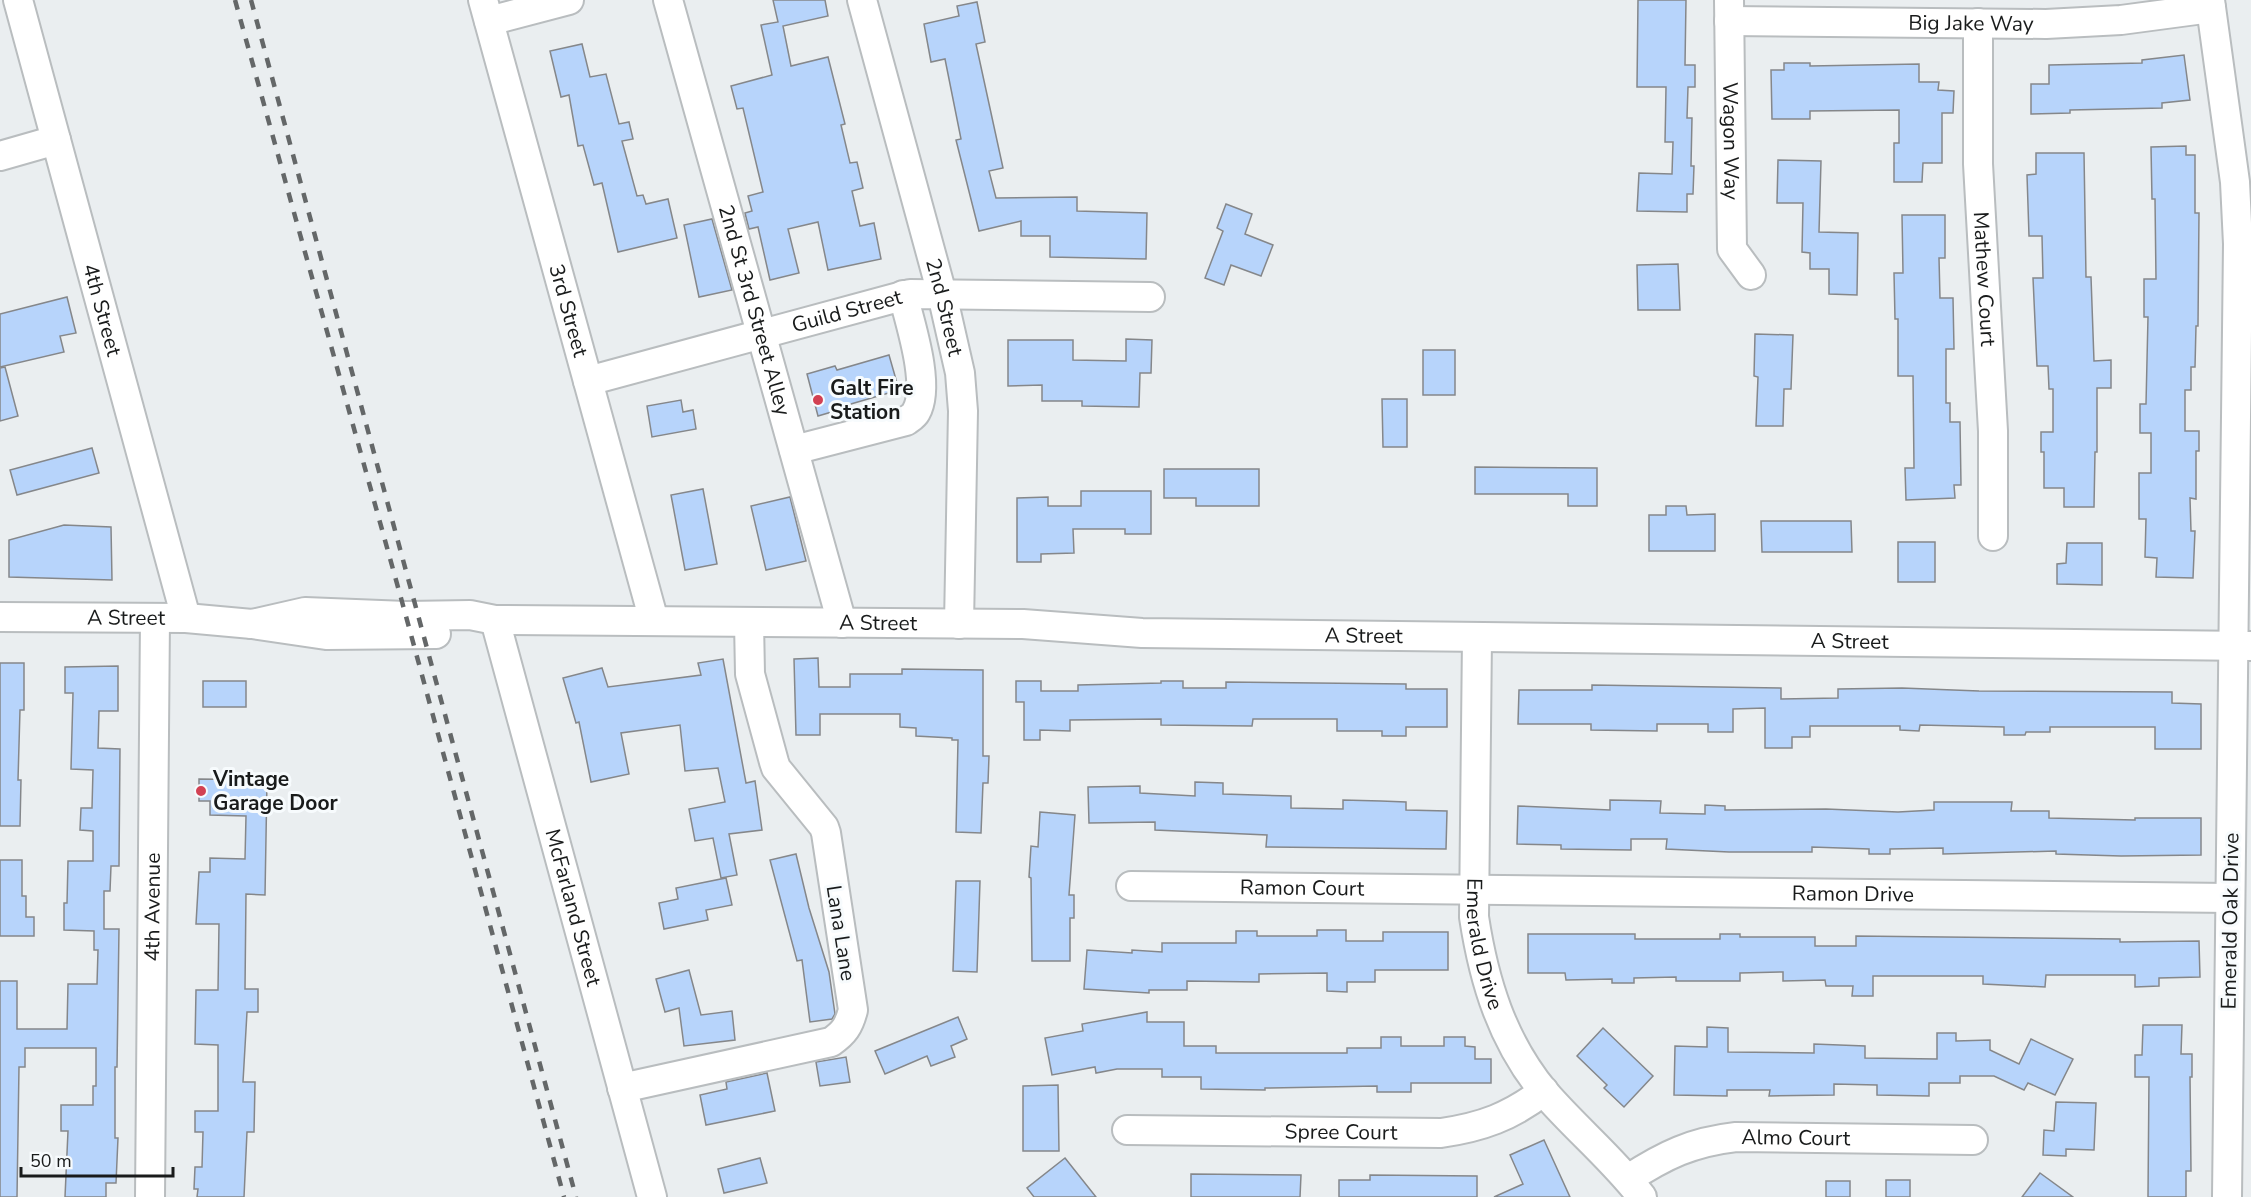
<svg xmlns="http://www.w3.org/2000/svg" width="2251" height="1197" font-family="'Nunito Sans',sans-serif">
<style>
.building{fill:#b7d4fb;stroke:#85878a;stroke-width:1.5}
.lines{fill:none;stroke-linecap:round;stroke-linejoin:round}
.minor-casing{stroke:#b9bdbf;stroke-width:32}
.minor{stroke:#fff;stroke-width:28}
.rail{stroke:#646768;stroke-width:4.5;stroke-dasharray:10 10;stroke-linecap:butt}
.poi-dot{fill:#d24153;stroke:#f7fbfd;stroke-width:2}
.labels{text-anchor:middle;stroke-width:6;stroke-linejoin:round;paint-order:stroke}
.street-label{font-size:21px;fill:#191b1b;stroke:#f7fbfd}
.poi-label{font-size:21px;font-weight:bold;fill:#191b1b;stroke:#f7fbfd;text-anchor:start}
</style>
<rect width="100%" height="100%" fill="#eaeef0"/>
<g class="building">
<path d="M773,0H825L828,16L783,26L791,66L828,57L845,124L841,125L850,163L857,162L863,188L852,191L860,226L874,223L881,259L828,270L818,222L788,229L799,273L770,280L758,227L749,229L745,213L752,211L748,196L763,192L743,108L737,109L731,86L772,75L761,25L778,22Z"/>
<path d="M1638,0H1686L1685,65H1695V87H1688L1687,118H1692L1691,166H1694L1693,194H1687V212L1637,211L1639,173L1672,174L1673,142H1665L1666,87H1637Z"/>
<path d="M977,2L985,42L976,44L1003,168L989,171L996,198L1077,197V211L1147,213L1146,259L1050,257V236H1021V221L979,231L956,140L961,139L945,59L931,62L924,24L959,16L957,6Z"/>
<path d="M582,44L590,77L606,74L619,124L629,122L633,139L622,141L637,196L643,195L646,204L668,199L677,238L618,252L602,183L594,185L583,145L578,146L569,95L561,97L550,51Z"/>
<path d="M2184,55L2190,100L2162,103V108L2070,110V113L2031,114V84H2049V65L2142,63V60Z"/>
<path d="M1784,63H1810V66L1919,64V82H1939L1938,90L1954,91L1953,113H1942V163H1923L1922,182H1894V143H1899V110L1810,111V119H1772L1771,70H1784Z"/>
<path d="M2186,146V155H2195V213H2199L2198,326H2196L2195,367H2191V390H2185V431H2199V451H2196V499L2190,498L2191,531H2195L2193,578L2156,577L2157,558L2145,557L2146,519H2139V473H2151V433H2140V404H2146L2148,317H2144V279H2156L2155,199H2152L2151,147Z"/>
<path d="M2036,153H2084L2086,277H2091L2094,361L2111,360V388H2097V452H2095L2094,507H2064V488H2044V452H2041V432H2053V389H2049L2048,366H2037L2033,278H2043L2042,236H2029L2027,175L2036,174Z"/>
<path d="M1778,160L1821,161L1819,232L1858,233L1857,295L1829,294V269H1810V253L1802,252L1803,203H1777Z"/>
<path d="M1226,204L1252,214L1245,234L1273,245L1261,276L1231,265L1224,285L1205,278L1223,231L1217,228Z"/>
<path d="M1902,215H1945V258H1939L1940,298H1953L1954,349H1946V403H1950V422H1960L1961,485H1954L1955,498L1906,500L1905,468H1914L1913,376H1898V319H1895L1894,273H1903Z"/>
<path d="M712,219L732,290L699,297L684,225Z"/>
<path d="M1678,264L1680,310H1638L1637,265Z"/>
<path d="M67,297L76,333L60,336L64,352L0,367V314Z"/>
<path d="M1755,334L1793,335L1791,389H1784L1783,426H1756L1758,377L1754,376Z"/>
<path d="M1126,339L1152,340L1151,373H1140L1139,407L1082,406V401H1042V385L1008,386V340H1073V360L1126,361Z"/>
<rect x="1423" y="350" width="32" height="45"/>
<path d="M889,355L899,390L844,406L845,408L818,416L807,374L835,366L837,370Z"/>
<path d="M5,367L18,416L0,421V368Z"/>
<path d="M1382,399H1407V447H1383Z"/>
<path d="M681,400L683,412L693,410L696,429L652,437L647,406Z"/>
<path d="M92,448L99,473L17,495L10,470Z"/>
<path d="M1475,467L1597,468V506H1568V494H1475Z"/>
<path d="M1164,469H1259V506H1196V498H1164Z"/>
<path d="M703,489L717,564L685,570L671,495Z"/>
<path d="M1081,491H1151V534H1125V529H1073L1074,553L1041,554V562H1017V498L1048,497V506H1081Z"/>
<path d="M790,497L806,561L766,570L751,506Z"/>
<path d="M1666,506H1686L1687,515L1715,514V551H1649V515H1666Z"/>
<path d="M1761,521H1851L1852,552H1762Z"/>
<path d="M64,525L111,527L112,580L9,577V540Z"/>
<rect x="1898" y="542" width="37" height="40"/>
<path d="M2067,543H2102V585L2057,584V564L2066,563Z"/>
<path d="M818,658L819,687H850V674H902V669L983,670V756H989L988,783H983L981,833L956,832L958,740H952V738L916,736V728L900,727V714H820V735H796L794,659Z"/>
<path d="M723,659L746,783L755,781L762,830L729,834L737,875L721,878L713,838L695,841L689,809L725,802L718,768L685,771L680,725L621,733L629,774L591,782L579,722L576,723L563,678L602,668L608,687L701,675L698,663Z"/>
<path d="M0,663H24V710H20L18,780H21L20,826H0Z"/>
<path d="M118,666V711H99L98,748L120,749L119,866H111L110,891H104V929H119L117,1067H115V1138H118L116,1183H106V1197H65L68,1131H61V1105H93V1086H96V1048H25V1067H19L17,1197H0V981H17V1029H67L68,984H97L98,950H94V931L64,930V903H67L68,861H93V831L80,830L81,808H92L93,770L71,769L73,693H65V667Z"/>
<rect x="203" y="681" width="43" height="26"/>
<path d="M1016,681H1041V691H1078V685L1161,683V681H1183V688H1226V682L1406,684V689H1447V727H1406V736H1382V731H1337V719H1253L1252,726L1161,725V719L1070,720V731L1040,730V740H1024V702H1016Z"/>
<path d="M1592,685L1781,688V699L1838,698V689L1902,688L1979,691L2172,692V703L2201,704V749H2155V727H2050V732H2026L2025,735H2004V727L1920,725L1919,731L1900,730V726H1810V737H1792V748H1765V708L1733,709V732H1708V724H1657V731L1591,730V724H1518L1519,690H1592Z"/>
<path d="M199,779L267,780L265,895L246,894L245,989H258V1012H247L243,1082H255L254,1132H247L244,1197H197L198,1189H194L195,1167H202L203,1132H195V1111H218V1045L195,1044L196,990H218L219,924H196L199,872H210V858L245,859L246,816L210,815V801H199Z"/>
<path d="M1195,782L1223,783V794L1291,796V808L1343,809V800L1381,801L1406,802V810L1447,811L1446,849L1266,847L1267,835L1155,830V822L1089,823L1088,787L1140,786V793L1195,796Z"/>
<path d="M1610,800L1661,801L1660,813L1705,814V805L1725,806V810L1826,809L1898,812L1934,810V802H2012L2011,811H2049V818L2135,820V818H2201V855L2121,856L2056,854V851L1943,854V848L1890,849V854H1869V849L1812,847V852H1729L1666,849L1667,839H1631V850L1561,849V845L1517,844L1518,806L1610,810Z"/>
<path d="M1040,812L1075,815L1069,895H1074V918H1070V961H1032L1031,878L1029,877L1031,846L1038,847Z"/>
<path d="M796,854L809,908L829,972L835,1014L832,1019L810,1022L802,960L797,961L770,860Z"/>
<path d="M0,860H22V896H26V917H34V936H0Z"/>
<path d="M726,878L732,905L706,910L708,920L664,929L659,903L678,899L676,888Z"/>
<path d="M956,881H980L977,972L953,971Z"/>
<path d="M1317,930H1346V941H1383V932H1448V970H1375V982H1347V992L1327,991V973L1259,974V982L1187,981V990H1149V993L1084,989L1087,950L1132,953V950L1162,952V943H1236V931H1257V936H1317Z"/>
<path d="M1528,934H1635V939H1720V934H1740V937H1815V946H1856V936L2120,939V942L2199,941L2200,977L2159,978V986L2135,987V975H2046L2045,987L1983,984V976H1873V996H1852L1853,986H1826L1825,980L1783,981V972L1740,973V981H1676V977L1634,978V983H1612V979L1566,980L1565,973H1528Z"/>
<path d="M689,970L701,1015L732,1011L735,1040L684,1046L679,1008L665,1012L656,979Z"/>
<path d="M1147,1012V1022H1184V1046H1216V1053H1347V1048H1381V1037H1401V1046H1444V1037H1465V1046L1475,1047V1059H1491V1083H1411V1092H1377V1086L1265,1088V1090L1201,1089V1077H1162V1069H1117L1096,1073L1095,1067L1052,1075L1045,1038L1083,1031L1082,1024Z"/>
<path d="M958,1017L967,1039L951,1046L955,1057L931,1066L927,1056L885,1074L875,1051Z"/>
<path d="M2143,1025H2182L2181,1054H2192V1077H2190L2191,1171H2186V1197H2148L2149,1077H2135V1055H2142Z"/>
<path d="M1707,1027L1728,1028V1052L1814,1053V1044L1865,1046V1058L1937,1059V1033H1956V1041L1990,1040V1050L2019,1064L2031,1039L2073,1059L2055,1095L2028,1083L2024,1090L1994,1076H1960V1083H1929V1096L1877,1095V1085L1834,1084V1095L1769,1096L1770,1090H1727V1096L1674,1095L1675,1046L1707,1047Z"/>
<path d="M1603,1028L1653,1076L1624,1107L1604,1088L1607,1085L1577,1056Z"/>
<path d="M846,1057L850,1082L820,1086L816,1062Z"/>
<path d="M767,1073L775,1111L706,1125L700,1095L727,1089L726,1082Z"/>
<path d="M1058,1085L1059,1151H1023V1086Z"/>
<path d="M2056,1102L2096,1103L2094,1150L2066,1149V1156L2043,1155L2044,1130L2054,1131Z"/>
<path d="M1544,1140L1570,1197H1494L1523,1184L1510,1155Z"/>
<path d="M760,1158L767,1183L724,1193L718,1169Z"/>
<path d="M1065,1158L1096,1197H1034L1027,1188Z"/>
<path d="M2040,1173L2073,1197H2022Z"/>
<path d="M1191,1174L1301,1175L1300,1197H1191Z"/>
<path d="M1370,1175L1477,1176V1197H1339V1180H1370Z"/>
<rect x="1886" y="1180" width="24" height="17"/>
<rect x="1826" y="1181" width="24" height="16"/>
</g>
<g class="lines">
<g class="minor-casing">
<g id="minor">
<path id="s1" d="M18,0L186,618"/>
<path id="s2" d="M483,0L654,621"/>
<path id="s3" d="M668,0L842,623"/>
<path id="s4" d="M862,0L942,294L960,373L963,411L959,624"/>
<path id="s5" d="M1729,0L1732,249L1751,275"/>
<path d="M2210,0L2235,182L2238,244L2227,1197"/>
<path d="M489,21L569,0"/>
<path id="s6" d="M1729,21L2046,24L2121,20L2211,8"/>
<path id="s7" d="M1978,23V164L1993,431V536"/>
<path d="M0,156L56,140"/>
<path id="s8" d="M588,381L910,294L1150,297"/>
<path d="M794,450L906,421C910,418 914,416 916,412C931,386 910,323 903,295"/>
<path id="s9" d="M0,617L186,618L252,624L326,635L436,634"/>
<path id="s10" d="M495,620L652,1197"/>
<path id="s11" d="M252,624L305,612L406,616L470,615L495,620L1023,624L1142,633L2251,646"/>
<path id="s12" d="M1477,637L1474,917C1484,982 1502,1041 1545,1093C1576,1129 1613,1159 1642,1197"/>
<path id="s13" d="M1131,886L2230,898"/>
<path d="M622,1088L831,1042C844,1033 849,1026 853,1010L826,833L824,827L776,768L774,762L750,674L749,622"/>
<path id="s14" d="M1127,1130L1441,1133C1482,1127 1510,1117 1544,1091"/>
<path id="s15" d="M1628,1179C1665,1155 1692,1142 1736,1137L1973,1140"/>
<path id="s16" d="M150,1197L155,618"/>
</g>
</g>
<use href="#minor" class="minor"/>
<g class="rail">
<path d="M235,0L401,598L564,1197"/>
<path d="M251,0L576,1197"/>
</g>
</g>
<g class="poi-dot">
<circle cx="818" cy="400" r="6"/>
<circle cx="201" cy="791" r="6"/>
</g>
<g class="labels">
<g class="street-label">
<text dy="7" stroke="none"><textPath href="#s6" startOffset="242">Big Jake Way</textPath></text>
<text dy="7" stroke="none"><textPath href="#s5" startOffset="141">Wagon Way</textPath></text>
<text dy="7" stroke="none"><textPath href="#s7" startOffset="256">Mathew Court</textPath></text>
<text dy="7" stroke="none"><textPath href="#s4" startOffset="318">2nd Street</textPath></text>
<text dy="7" stroke="none"><textPath href="#s1" startOffset="321">4th Street</textPath></text>
<text dy="7" stroke="none"><textPath href="#s2" startOffset="322">3rd Street</textPath></text>
<text dy="7" stroke="none"><textPath href="#s3" startOffset="322">2nd St 3rd Street Alley</textPath></text>
<text dy="7" stroke="none"><textPath href="#s8" startOffset="268">Guild Street</textPath></text>
<text dy="7" stroke="none"><textPath href="#s9" startOffset="126">A Street</textPath></text>
<text dy="7" stroke="none"><textPath href="#s11" startOffset="628">A Street</textPath></text>
<text dy="7" stroke="none"><textPath href="#s11" startOffset="1114">A Street</textPath></text>
<text dy="7" stroke="none"><textPath href="#s11" startOffset="1600">A Street</textPath></text>
<text dy="7" stroke="none"><textPath href="#s13" startOffset="171">Ramon Court</textPath></text>
<text dy="7" stroke="none"><textPath href="#s13" startOffset="722">Ramon Drive</textPath></text>
<text dy="7" stroke="none"><textPath href="#s16" startOffset="290">4th Avenue</textPath></text>
<text dy="7" stroke="none"><textPath href="#s10" startOffset="298">McFarland Street</textPath></text>
<text transform="translate(2230 921) rotate(-89)" y="7">Emerald Oak Drive</text>
<text transform="translate(841 933) rotate(81)" y="7">Lana Lane</text>
<text dy="7" stroke="none"><textPath href="#s12" startOffset="308">Emerald Drive</textPath></text>
<text dy="7" stroke="none"><textPath href="#s14" startOffset="214">Spree Court</textPath></text>
<text dy="7" stroke="none"><textPath href="#s15" startOffset="177">Almo Court</textPath></text>
</g>
<g class="poi-label">
<text x="830" y="395">Galt Fire<tspan x="830" dy="24">Station</tspan></text>
<text x="213" y="786">Vintage<tspan x="213" dy="24">Garage Door</tspan></text>
</g>
</g>
<path d="M21 1167v9h152v-9" fill="none" stroke="#191b1b" stroke-width="3"/>
<text x="30" y="1167" font-size="18" fill="#191b1b" stroke="#f7fbfd" stroke-width="4.5" paint-order="stroke">50 m</text>
</svg>
